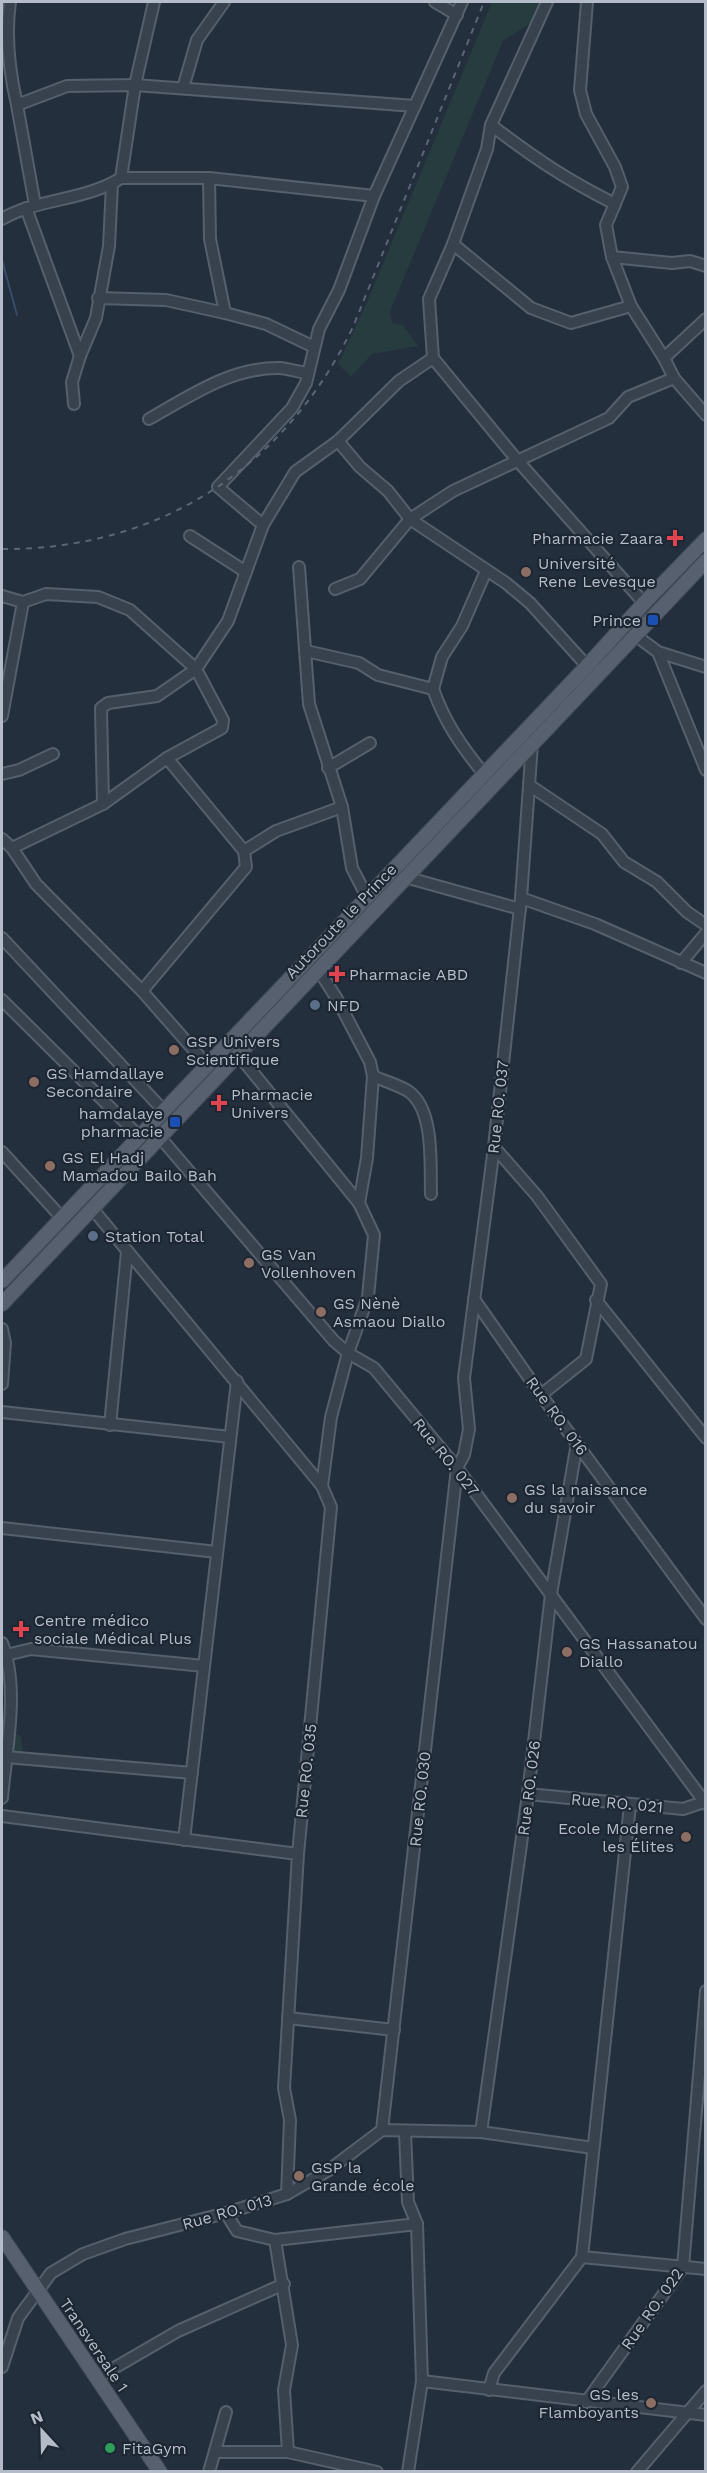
<svg xmlns="http://www.w3.org/2000/svg" width="707" height="2473" viewBox="0 0 707 2473" font-family="'Work Sans',sans-serif">
  <style>
    .green { fill: #263c3f }
    .lines { fill: none; stroke-linecap: round; stroke-linejoin: round }
    .stream { stroke: #394c67; stroke-width: 2 }
    .minor-casing { stroke: #565f6c; stroke-width: 14 }
    .major-casing { stroke: #414a57; stroke-width: 16 }
    .minor { stroke: #38414e; stroke-width: 10 }
    .major { stroke: #56606e; stroke-width: 14 }
    .rail { stroke: #5a6575; stroke-width: 2; stroke-dasharray: 6 6; stroke-linecap: butt }
    .health-dot { fill: #e0444e; stroke: #1d2633; stroke-width: 2 }
    .education-dot { fill: #8d6e63; stroke: #1d2633; stroke-width: 2 }
    .transit-dot { fill: #1a4fb4; stroke: #1d2633; stroke-width: 2 }
    .service-dot { fill: #5c6f8a; stroke: #1d2633; stroke-width: 2 }
    .leisure-dot { fill: #2e9e5b; stroke: #1d2633; stroke-width: 2 }
    .labels { text-anchor: middle; dominant-baseline: central; stroke-width: 4.5; stroke-linejoin: round; paint-order: stroke }
    .poi-label { font-size: 16px; fill: #b4bcc9; stroke: #1d2633; text-anchor: start }
    .street-label { font-size: 16px; fill: #b4bcc9; stroke: #1d2633 }
  </style>
  <rect width="100%" height="100%" fill="#242f3e"/>
  <g class="green">
    <polygon points="492,2 538,2 537,19 503,41 390,311 392,323 403,325 418,346 372,354 351,377 338,364 365,307"/>
    <polygon points="18,1734 21,1737 23,1751 18,1754 2,1751 2,1736"/>
  </g>
  <g class="lines">
    <polyline class="stream" points="2,260 17,315"/>
    <g class="minor-casing">
      <g id="minor">
        <path d="M10 2C5 37 9 70 17 105"/>
        <polyline points="435,2 457,15"/>
        <polyline points="547,2 491,125 487,149 453,244 429,299 433,358 517,460 644,603"/>
        <polyline points="587,2 580,90 586,114 615,167 622,187 606,225 612,257 631,306 664,358 674,378 706,415"/>
        <polyline points="183,88 197,40 224,2"/>
        <path d="M491 125C534 158 567 180 615 204"/>
        <polyline points="121,178 209,178 374,196"/>
        <polyline points="209,178 210,239 225,313"/>
        <polyline points="35,205 17,105 67,86 135,85 415,106"/>
        <polyline points="26,208 80,356"/>
        <path d="M2 219C38 198 85 201 121 178L135 85 154 2"/>
        <polyline points="453,244 531,308 571,323 631,306"/>
        <polyline points="612,257 672,263 690,261 706,266"/>
        <polyline points="98,298 166,300 225,313 266,324 314,347"/>
        <polyline points="664,358 706,319"/>
        <polyline points="74,404 72,382 80,356 96,318 109,246 112,184"/>
        <path d="M149 419C190 396 231 367 280 368 289 369 299 372 308 373"/>
        <polyline points="338,441 360,467 388,491 410,519 506,583 530,603 587,666"/>
        <polyline points="263,525 218,487 292,408 306,383 319,329 339,290 374,196 462,2"/>
        <polyline points="190,536 246,572"/>
        <polyline points="299,567 309,704 342,807 352,868 367,897"/>
        <polyline points="335,589 360,579 410,519 453,491 609,418 628,397 674,378"/>
        <polyline points="2,596 23,602 46,594 98,597 130,610 196,669 157,696 108,703 101,708 103,804"/>
        <polyline points="635,635 658,652 706,667"/>
        <polyline points="306,651 359,663 378,675 433,689 442,657 462,626 486,571"/>
        <polyline points="658,652 706,770"/>
        <path d="M433 689C445 723 462 747 484 774"/>
        <polyline points="2,716 23,602"/>
        <polyline points="167,758 244,851 276,831 342,807"/>
        <polyline points="328,768 370,743"/>
        <polyline points="2,774 19,770 53,754"/>
        <polyline points="529,785 602,834 624,862 657,882 687,912 706,925"/>
        <polyline points="2,839 12,848 36,884 142,991 207,1065"/>
        <polyline points="12,848 103,804 167,758 222,728 223,720 196,669 228,621 263,525 295,472 338,441 399,381 433,358"/>
        <polyline points="405,877 520,909"/>
        <polyline points="521,898 595,924 706,973"/>
        <polyline points="2,938 164,1111"/>
        <polyline points="681,963 706,933"/>
        <polyline points="142,991 246,867 244,851"/>
        <polyline points="2,1000 140,1137"/>
        <polyline points="237,1053 359,1203"/>
        <path d="M373 1076C384 1081 398 1085 408 1091 435 1109 430 1166 431 1194"/>
        <polyline points="159,1136 334,1341 348,1353 374,1368 457,1468 706,1804"/>
        <polyline points="494,1147 537,1196 601,1284 586,1359 541,1395"/>
        <polyline points="2,1152 62,1218"/>
        <polyline points="91,1207 322,1486"/>
        <polyline points="474,1299 541,1395 706,1619"/>
        <polyline points="596,1300 706,1438"/>
        <polyline points="2,1329 5,1343 2,1384"/>
        <polyline points="2,1412 230,1437"/>
        <polyline points="110,1425 127,1252"/>
        <polyline points="2,1528 217,1552"/>
        <path d="M2 1643C20 1688 6 1750 2 1798"/>
        <polyline points="2,1656 31,1649 204,1666"/>
        <polyline points="6,1757 192,1773"/>
        <polyline points="528,1794 683,1809 704,1802"/>
        <polyline points="2,1816 298,1854"/>
        <polyline points="184,1840 237,1381"/>
        <polyline points="288,2018 394,2030"/>
        <polyline points="382,2130 457,1468 464,1455 469,1429 464,1378 494,1147 521,898 532,744"/>
        <polyline points="405,2132 408,2202 417,2224 422,2381 408,2472"/>
        <polyline points="481,2132 528,1794 551,1594 577,1443"/>
        <polyline points="287,2194 290,2120 284,2088 298,1854 331,1507 322,1486 331,1417 348,1353 368,1297 374,1235 359,1203 367,1158 373,1076 370,1062 337,999 318,969"/>
        <polyline points="226,2213 237,2231 275,2240 417,2224"/>
        <polyline points="275,2240 292,2345 284,2390 288,2452"/>
        <polyline points="582,2257 706,2269"/>
        <polyline points="2,2367 18,2318 51,2273 83,2254 125,2239 226,2213 287,2194 329,2170 382,2130 481,2132 593,2148"/>
        <polyline points="97,2378 178,2331 284,2284"/>
        <polyline points="422,2381 706,2415"/>
        <polyline points="489,2390 494,2373 582,2257 630,1805"/>
        <polyline points="586,2402 683,2267 706,1991"/>
        <polyline points="215,2452 288,2452 377,2472"/>
        <polyline points="209,2472 226,2412"/>
        <polyline points="637,2472 706,2391"/>
      </g>
    </g>
    <g class="major-casing">
      <g id="major">
        <polyline points="2,1281 587,666 644,603 706,539"/>
        <polyline points="2,1304 706,561"/>
        <polyline points="2,2237 160,2472"/>
      </g>
    </g>
    <use href="#minor" class="minor"/>
    <use href="#major" class="major"/>
    <path class="rail" d="M2 549C159 550 285 468 353 327L484 2"/>
  </g>
  <g class="health-dot">
    <path d="M672 529h6v6h6v6h-6v6h-6v-6h-6v-6h6z"/>
    <path d="M334 965h6v6h6v6h-6v6h-6v-6h-6v-6h6z"/>
    <path d="M216 1094h6v6h6v6h-6v6h-6v-6h-6v-6h6z"/>
    <path d="M18 1620h6v6h6v6h-6v6h-6v-6h-6v-6h6z"/>
  </g>
  <g class="education-dot">
    <circle cx="526" cy="572" r="6"/>
    <circle cx="174" cy="1050" r="6"/>
    <circle cx="34" cy="1082" r="6"/>
    <circle cx="50" cy="1166" r="6"/>
    <circle cx="249" cy="1263" r="6"/>
    <circle cx="321" cy="1312" r="6"/>
    <circle cx="512" cy="1498" r="6"/>
    <circle cx="567" cy="1652" r="6"/>
    <circle cx="686" cy="1837" r="6"/>
    <circle cx="299" cy="2176" r="6"/>
    <circle cx="651" cy="2403" r="6"/>
  </g>
  <g class="transit-dot">
    <rect x="647" y="614" width="12" height="12" rx="3"/>
    <rect x="169" y="1116" width="12" height="12" rx="3"/>
  </g>
  <g class="service-dot">
    <circle cx="315" cy="1005" r="6"/>
    <circle cx="93" cy="1236" r="6"/>
  </g>
  <circle class="leisure-dot" cx="110" cy="2448" r="6"/>
  <g class="labels">
    <g class="poi-label">
      <text x="663" y="538" text-anchor="end">Pharmacie Zaara</text>
      <text x="538" y="563">Université<tspan x="538" dy="18">Rene Levesque</tspan></text>
      <text x="641" y="620" text-anchor="end">Prince</text>
      <text x="349" y="974">Pharmacie ABD</text>
      <text x="327" y="1005">NFD</text>
      <text x="186" y="1041">GSP Univers<tspan x="186" dy="18">Scientifique</tspan></text>
      <text x="46" y="1073">GS Hamdallaye<tspan x="46" dy="18">Secondaire</tspan></text>
      <text x="231" y="1094">Pharmacie<tspan x="231" dy="18">Univers</tspan></text>
      <text x="163" y="1113" text-anchor="end">hamdalaye<tspan x="163" dy="18">pharmacie</tspan></text>
      <text x="62" y="1157">GS El Hadj<tspan x="62" dy="18">Mamadou Bailo Bah</tspan></text>
      <text x="105" y="1236">Station Total</text>
      <text x="261" y="1254">GS Van<tspan x="261" dy="18">Vollenhoven</tspan></text>
      <text x="333" y="1303">GS Nènè<tspan x="333" dy="18">Asmaou Diallo</tspan></text>
      <text x="524" y="1489">GS la naissance<tspan x="524" dy="18">du savoir</tspan></text>
      <text x="34" y="1620">Centre médico<tspan x="34" dy="18">sociale Médical Plus</tspan></text>
      <text x="579" y="1643">GS Hassanatou<tspan x="579" dy="18">Diallo</tspan></text>
      <text x="674" y="1828" text-anchor="end">Ecole Moderne<tspan x="674" dy="18">les Élites</tspan></text>
      <text x="311" y="2167">GSP la<tspan x="311" dy="18">Grande école</tspan></text>
      <text x="639" y="2394" text-anchor="end">GS les<tspan x="639" dy="18">Flamboyants</tspan></text>
      <text x="122" y="2448">FitaGym</text>
    </g>
    <g class="street-label">
      <text transform="translate(341 921) rotate(-46)">Autoroute le Prince</text>
      <text transform="translate(498 1107) rotate(-84)">Rue RO. 037</text>
      <text transform="translate(557 1416) rotate(54)">Rue RO. 016</text>
      <text transform="translate(446 1457) rotate(51)">Rue RO. 027</text>
      <text transform="translate(306 1771) rotate(-84)">Rue RO. 035</text>
      <text transform="translate(529 1788) rotate(-83)">Rue RO. 026</text>
      <text transform="translate(420 1799) rotate(-84)">Rue RO. 030</text>
      <text transform="translate(617 1803) rotate(5)">Rue RO. 021</text>
      <text transform="translate(227 2212) rotate(-16)">Rue RO. 013</text>
      <text transform="translate(652 2309) rotate(-55)">Rue RO. 022</text>
      <text transform="translate(94 2345) rotate(56)">Transversale 1</text>
    </g>
  </g>
  <rect width="707" height="2473" fill="none" stroke="#b4bcc9" stroke-width="6"/>
  <g transform="translate(42 2431) rotate(338)" stroke="#1d2633" stroke-width="4.5" paint-order="stroke">
  <path d="M0-4.5L10 22L0 15L-10 22Z" fill="#b4bcc9"/>
  <text y="-9" font-size="16" font-weight="bold" text-anchor="middle" fill="#b4bcc9">N</text>
  </g>
</svg>
